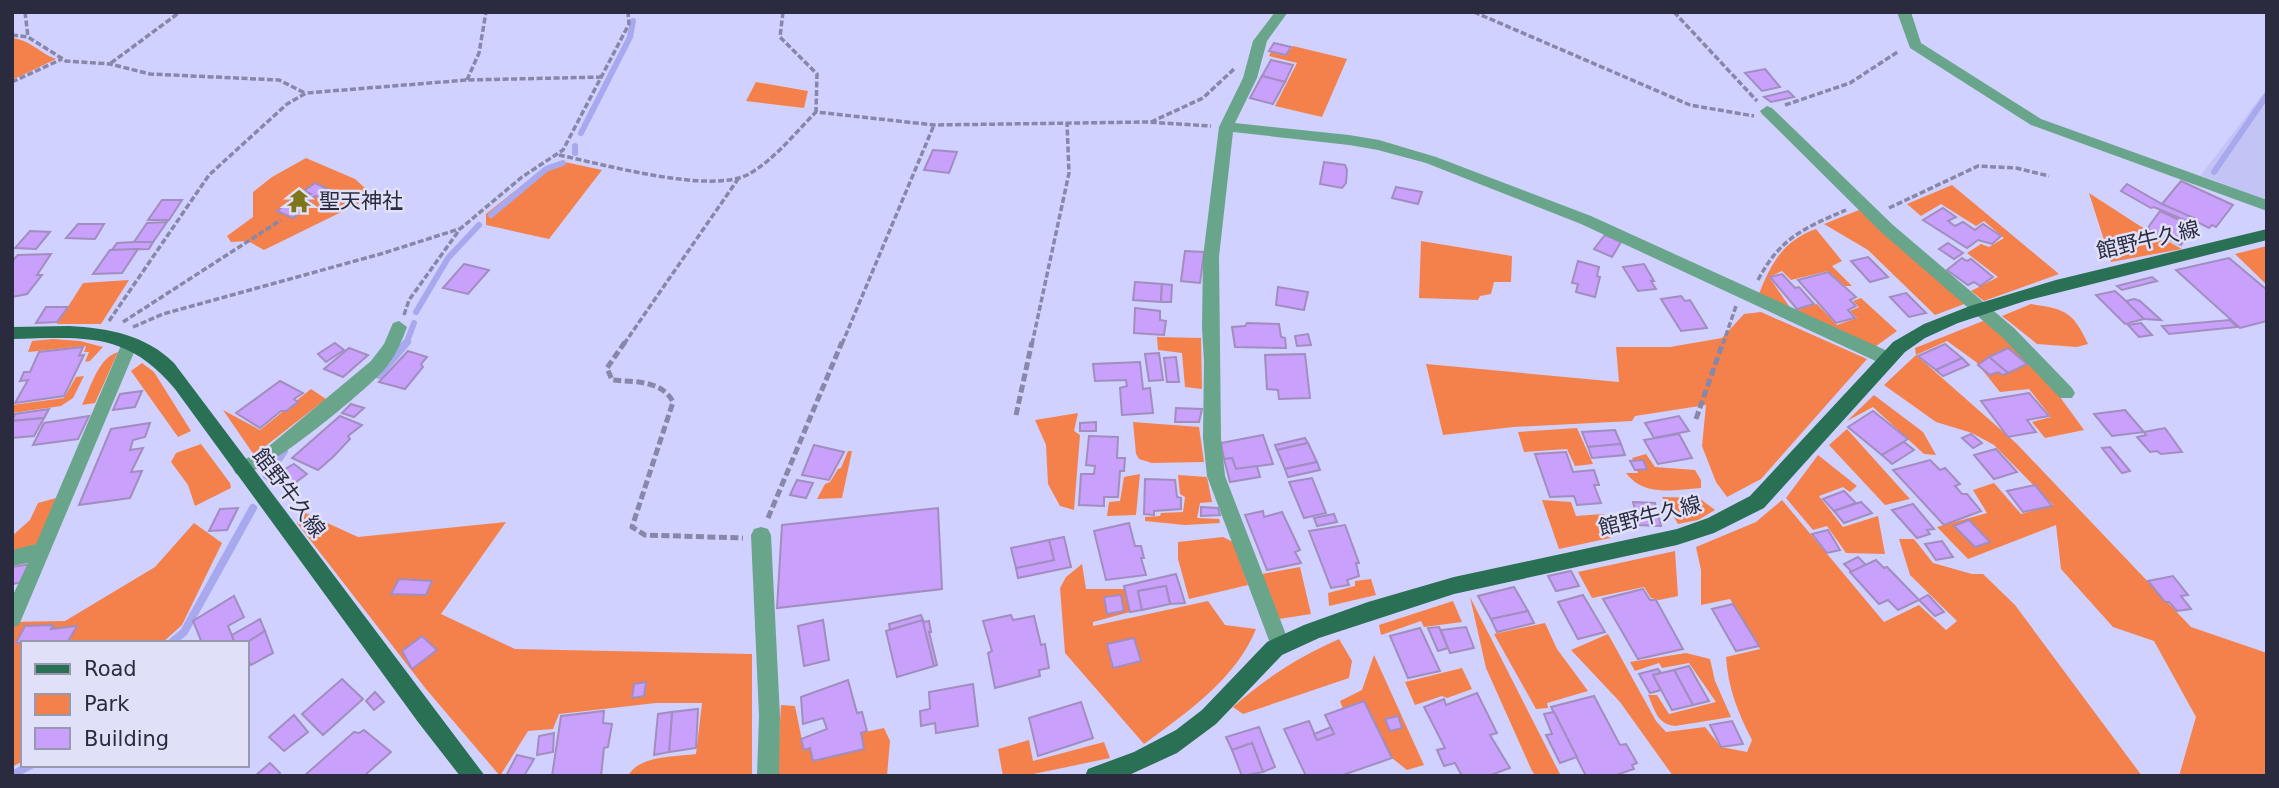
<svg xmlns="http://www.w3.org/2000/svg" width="2279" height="788" viewBox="0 0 2279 788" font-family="'DejaVu Sans','Noto Sans JP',sans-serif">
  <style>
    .built { fill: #c3c4f5 }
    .green { fill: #f4814c }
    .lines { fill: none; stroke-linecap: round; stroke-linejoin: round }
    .stream-far1 { stroke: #a8a8ee; stroke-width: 6 }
    .stream { stroke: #a8a8ee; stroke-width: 8 }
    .building { fill: #c9a1fc; stroke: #a28dbf; stroke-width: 2 }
    .path-far1 { stroke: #8787aa; stroke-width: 3.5; stroke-dasharray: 6 2.5; stroke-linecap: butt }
    .path { stroke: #8787aa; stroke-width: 5; stroke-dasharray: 8 3.5; stroke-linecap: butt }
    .minor { fill: #69a58a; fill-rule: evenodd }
    .major { fill: #297054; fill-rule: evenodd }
    .labels { text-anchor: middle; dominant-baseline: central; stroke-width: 5; stroke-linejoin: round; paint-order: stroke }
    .poi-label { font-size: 21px; fill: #2b2b40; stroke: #e0e1f8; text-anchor: start }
    .street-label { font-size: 21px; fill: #2b2b40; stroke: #e0e1f8 }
  </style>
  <rect width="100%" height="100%" fill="#d0d1fe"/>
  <polygon class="built" points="2267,89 2267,201 2201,175"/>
  <g class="green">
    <path d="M12 38C31 40 39 53 56 59L12 80Z"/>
    <polygon points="1293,46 1347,59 1322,117 1275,106 1297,63 1269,56 1271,52 1286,56"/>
    <polygon points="756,82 808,91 804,108 746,101"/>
    <polygon points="306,158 355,179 374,196 264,250 248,241 231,242 227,236 253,217 253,192 272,177"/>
    <polygon points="560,161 602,170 549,239 486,225 486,214 544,168"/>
    <polygon points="1952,185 2059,274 1984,301 1971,291 1998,277 1967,253 1981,244 1989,247 2004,238 1984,221 1976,226 1941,204 1921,216 1907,204"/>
    <polygon points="2089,193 2140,226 2182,249 2111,262"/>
    <polygon points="1859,210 1967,303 1935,315 1868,250 1824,224"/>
    <path d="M1816 229 1842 261 1832 266 1852 286H1845L1828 271 1791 280 1782 271 1769 277 1791 309 1759 294C1771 263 1784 240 1816 229Z"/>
    <polygon points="1421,241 1512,256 1511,282 1494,282 1491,294 1480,296 1478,300 1419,298"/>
    <polygon points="2267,246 2267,285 2235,254"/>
    <polygon points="129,280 101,324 57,324 83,283"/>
    <polygon points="1861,298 1897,331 1872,349 1796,310 1817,304 1837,325 1857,318 1850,311 1859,307 1853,301"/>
    <path d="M2031 304C2066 309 2073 312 2088 344L2077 347 2037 344 2002 316Z"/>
    <polygon points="1761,312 1867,359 1761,479 1727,497 1716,482 1702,446 1706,405 1635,416 1632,421 1513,427 1443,435 1426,364 1619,382 1616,347 1670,347 1722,338 1744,314"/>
    <polygon points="1988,319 2060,397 2084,430 2045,438 2032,422 2051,417 2029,389 2000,392 1976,362 1947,341 1916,355 2017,444 2191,627 2267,653 2267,776 2179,776 2196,717 2154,641 2113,627 2061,569 2056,525 1968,559 1937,527 1987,513 1973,490 1994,483 2021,514 2053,505 1994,445 1972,433 1936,422 1884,385 1916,355 1915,348"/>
    <polygon points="1157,337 1201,338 1202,389 1185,387 1182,353 1158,350"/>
    <polygon points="53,339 80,341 103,347 90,361 85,362 89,352 84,352 86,346 28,352 32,341"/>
    <path d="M118 352 95 403 82 405C91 387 98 358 118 352Z"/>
    <polygon points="142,363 154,372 191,431 178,437 131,371"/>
    <polygon points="84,376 73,398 61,406 12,413 12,405 64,398 76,377"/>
    <polygon points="311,389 326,399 254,455 223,410 260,430"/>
    <polygon points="1874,395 1923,432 1936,455 1924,454 1873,407 1847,421"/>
    <polygon points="1078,413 1074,431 1080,435 1074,510 1060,506 1048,484 1046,445 1035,420"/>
    <polygon points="1133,422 1199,427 1204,462 1152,463 1139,459 1136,454"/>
    <polygon points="1577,428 1593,464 1575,466 1567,449 1524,452 1518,432"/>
    <polygon points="1847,429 1910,499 1885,505 1829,445"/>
    <polygon points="201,444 230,483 231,488 195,506 188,485 171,462 176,453"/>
    <polygon points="848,451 852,451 842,498 817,499 825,484 830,482 838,469 841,468"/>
    <path d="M1646 454 1655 467 1695 470 1701 480V488C1674 490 1644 497 1626 473H1638L1632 458Z"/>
    <polygon points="1818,455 1857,486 1850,492 1843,487 1819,496 1843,527 1878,516 1885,554 1846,553 1827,526 1813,530 1786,498"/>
    <polygon points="1140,474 1136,515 1107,516 1109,502 1120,501 1124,477"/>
    <polygon points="1178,475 1207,477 1212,502 1200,503 1197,518 1219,519 1220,523 1185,525 1145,521 1145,517 1160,516 1161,513 1183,512 1185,497 1180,494"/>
    <polygon points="1662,497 1699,498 1715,510 1698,520 1678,524"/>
    <polygon points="56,498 37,544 12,551 12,536 30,520 38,503"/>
    <polygon points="1542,500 1571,502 1576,516 1604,514 1610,538 1559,549"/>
    <path d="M1782 500 1884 622 1919 605 1946 630 1957 621 1910 575 1899 539H1914L1933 563 1972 574H1983L2015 605 2142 776H1673L1620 702 1571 650 1608 634 1656 721 1666 732 1705 727 1721 747 1747 752 1752 740C1738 713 1728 688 1726 657L1760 649 1730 599 1701 605V570L1696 547 1756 522Z"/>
    <path d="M299 510 358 537 506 522 441 614 515 649 752 654V776H628C639 755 675 757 696 754L702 703H656L559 714 553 729 528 731 500 776 426 689 297 523Z"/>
    <polygon points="194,523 222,543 182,625 162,643 23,643 23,761 12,767 12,622 65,621 155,567"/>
    <polygon points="1223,537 1233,542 1248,585 1189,599 1178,559 1178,542"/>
    <polygon points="1675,551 1678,596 1659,600 1651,598 1644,587 1592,598 1578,572"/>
    <path d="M1082 564 1086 589H1125L1130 612 1093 622V626L1208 601 1225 625 1256 629C1236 679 1186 713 1144 744L1065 653 1060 588 1066 577Z"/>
    <polygon points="1300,567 1311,614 1279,619 1262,574"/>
    <polygon points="1371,579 1376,595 1329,606 1328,593 1355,586 1355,581"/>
    <polygon points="1470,597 1561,776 1536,776 1532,771 1486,668"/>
    <polygon points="1453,601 1462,622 1424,627 1421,621 1381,635 1379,625"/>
    <polygon points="1545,623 1557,649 1588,691 1547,703 1548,708 1536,709 1494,634"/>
    <path d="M1339 639 1352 661 1349 678 1243 714 1233 707C1267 677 1297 658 1339 639Z"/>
    <path d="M1686 653 1710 659 1715 681 1731 717 1675 726C1657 724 1655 710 1648 695H1657L1669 714 1716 702 1689 663 1662 668 1659 663 1635 671 1630 662Z"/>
    <polygon points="1374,655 1424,765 1407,770 1392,758 1364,702 1343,709 1340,701 1362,690"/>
    <polygon points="1462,668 1472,689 1447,698 1442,696 1415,705 1405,682"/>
    <polygon points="781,705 795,706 804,750 810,748 813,761 864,749 861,733 884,728 890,741 887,776 777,776"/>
    <polygon points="1029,740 1033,761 1104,742 1110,758 1024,776 1003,776 998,749"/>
  </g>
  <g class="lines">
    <g class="stream-far1">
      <polyline points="581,133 630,37 633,21"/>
      <polyline points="575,146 575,153"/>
      <polyline points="2214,172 2267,95"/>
      <polyline points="491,215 546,169 563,163"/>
      <polyline points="416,312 448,258 479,225"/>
      <polyline points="406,344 414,323"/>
    </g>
    <g class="stream">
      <polyline points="379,375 407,342"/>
      <polyline points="267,476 284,451"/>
      <polyline points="171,643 184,632 253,508"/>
      <polyline points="12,775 31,765"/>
    </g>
  </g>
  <g class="building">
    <polygon points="1274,43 1291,47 1286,55 1269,51"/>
    <polygon points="1271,60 1293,65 1285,82 1262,76"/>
    <polygon points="1765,69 1780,87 1762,91 1745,73"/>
    <polygon points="1262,76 1285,82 1273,104 1250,98"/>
    <polygon points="1788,91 1794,97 1771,102 1764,97"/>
    <polygon points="933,150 957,152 949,173 924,170"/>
    <polygon points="1324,162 1345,165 1347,170 1346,183 1342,188 1320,184"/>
    <polygon points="2181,181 2233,205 2216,227 2212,225 2209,228 2162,204"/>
    <polygon points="315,183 332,191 321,198 315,196 307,202 312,204 293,218 277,211 296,197 302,200 311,194 304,191"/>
    <polygon points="2127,184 2162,204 2194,218 2189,222 2154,207 2151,208 2121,191"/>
    <polygon points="1396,187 1422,192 1418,204 1392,198"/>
    <polygon points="162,200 182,200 169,220 148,220"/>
    <polygon points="1943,208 1956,217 1948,221 1955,226 1963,222 1975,230 1983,224 2001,236 1992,244 1978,240 1967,248 1923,220"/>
    <polygon points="2160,211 2188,224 2186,226 2189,227 2183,236 2186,238 2181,245 2147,229"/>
    <polygon points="167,222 153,242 134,242 147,223"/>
    <polygon points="78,224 104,224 95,239 66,238"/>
    <polygon points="30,231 50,232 36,249 15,248"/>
    <polygon points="1605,235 1621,242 1612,257 1594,249"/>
    <polygon points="134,242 153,242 149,249 112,250 117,243"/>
    <polygon points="1948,243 1963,253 1954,259 1939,249"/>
    <polygon points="138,249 122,273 93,274 110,250"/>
    <polygon points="1185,251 1204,252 1200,283 1181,281"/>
    <polygon points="51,254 37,275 42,275 27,294 12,297 12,261 18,255"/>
    <polygon points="1868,257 1888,277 1870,282 1851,261"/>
    <polygon points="1962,258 1967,261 1971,259 1993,277 1980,286 1974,282 1968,285 1947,270"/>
    <polygon points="2229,258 2267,290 2267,321 2240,328 2176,270"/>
    <polygon points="1578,261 1599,267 1597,276 1600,277 1595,297 1576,292 1578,284 1572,283"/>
    <polygon points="464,264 489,270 468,294 443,288"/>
    <polygon points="1644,264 1654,281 1651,281 1656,289 1638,291 1623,267"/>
    <polygon points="1828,272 1856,297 1850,300 1856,306 1848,310 1855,318 1836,323 1798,280"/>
    <polygon points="1782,274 1795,288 1799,287 1814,304 1797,309 1770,277"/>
    <polygon points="2152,277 2157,281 2122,290 2117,286"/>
    <polygon points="1135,282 1162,284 1161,302 1133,300"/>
    <polygon points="1162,284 1172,285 1171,302 1161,302"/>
    <polygon points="1278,287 1308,292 1304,310 1276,305"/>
    <polygon points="2115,291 2126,301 2144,319 2125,324 2096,295"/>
    <polygon points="1906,293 1926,313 1909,317 1890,297"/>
    <polygon points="1681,296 1685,301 1690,300 1707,328 1681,331 1661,299"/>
    <polygon points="2134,299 2140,301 2161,320 2144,319 2126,301"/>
    <polygon points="46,307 68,307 57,322 36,323"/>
    <polygon points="1135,308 1160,311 1160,320 1166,321 1164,335 1134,333"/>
    <polygon points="2230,320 2237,327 2169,334 2162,326"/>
    <polygon points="1247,323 1279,324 1281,337 1285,338 1286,348 1235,347 1232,327 1245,326"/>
    <polygon points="2141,323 2152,335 2139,337 2128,325"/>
    <polygon points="1308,334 1311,345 1297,346 1295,336"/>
    <polygon points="335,343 344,350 326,362 318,354"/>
    <polygon points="1945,344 1962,358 1936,370 1918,356"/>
    <polygon points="83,347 79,356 84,355 64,396 15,403 28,380 20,381 24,372 30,372 39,352"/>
    <polygon points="349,348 368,355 343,377 324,369"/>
    <polygon points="2008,348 2027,364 2008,373 1989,357"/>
    <polygon points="408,351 427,357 421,364 423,367 405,389 379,382"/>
    <polygon points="1159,353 1163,380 1149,381 1145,354"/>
    <polygon points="1305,354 1310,398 1279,399 1278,390 1267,389 1265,355"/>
    <polygon points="1176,357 1179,382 1167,382 1164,358"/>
    <polygon points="1989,357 2008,373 2003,375 1998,372 1990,375 1978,365"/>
    <polygon points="1962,358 1969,365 1943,376 1936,370"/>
    <polygon points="1140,362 1143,389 1150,388 1153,413 1122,415 1120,388 1127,386 1126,380 1095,381 1093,364"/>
    <polygon points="280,381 303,393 294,399 298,402 286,411 281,411 260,428 236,413"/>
    <polygon points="142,391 135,407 113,410 120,394"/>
    <polygon points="2029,393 2049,416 2027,420 2036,432 2008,437 1981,401"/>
    <polygon points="351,404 364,408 354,417 342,413"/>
    <polygon points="1176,408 1202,409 1199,422 1175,422"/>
    <polygon points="49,409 44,418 12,421 15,414"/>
    <polygon points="2125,410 2144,432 2112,436 2094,414"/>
    <polygon points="1873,411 1908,439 1882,455 1848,427"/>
    <polygon points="89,416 78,439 33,445 44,423"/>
    <polygon points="340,416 362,425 348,436 350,439 333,457 318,470 292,458"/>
    <polygon points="1679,416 1689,431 1654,438 1645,423"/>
    <polygon points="44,418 34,436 12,438 12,421"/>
    <polygon points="1096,422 1096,431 1080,431 1080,423"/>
    <polygon points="150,423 145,437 133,440 130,450 143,448 131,472 142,471 130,498 79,505 111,429"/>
    <polygon points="2165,428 2182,452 2161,454 2157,451 2150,452 2137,437 2146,435 2144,432"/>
    <polygon points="1615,430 1621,444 1588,447 1582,432"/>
    <polygon points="1679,434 1692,458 1658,464 1644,440"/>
    <polygon points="1971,434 1982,443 1973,448 1962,438"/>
    <polygon points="1263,435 1273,464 1236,469 1232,458 1224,459 1221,443"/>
    <polygon points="1089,436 1118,437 1117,458 1125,458 1124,471 1120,471 1118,497 1104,497 1104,506 1079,505 1081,474 1094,474 1095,466 1086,465"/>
    <polygon points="1305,438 1308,443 1277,450 1275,445"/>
    <polygon points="1904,442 1914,450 1892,464 1882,455"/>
    <polygon points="1308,443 1317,462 1285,469 1277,450"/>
    <polygon points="1621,444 1625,455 1592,458 1588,447"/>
    <polygon points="814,445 844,452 829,480 802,475"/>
    <polygon points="2110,447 2130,471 2122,473 2102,448"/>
    <polygon points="1996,449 2017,472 1994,479 1974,455"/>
    <polygon points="1566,452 1573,472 1594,470 1599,485 1594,485 1601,503 1577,505 1574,496 1550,497 1535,454"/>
    <polygon points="1232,458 1236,469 1257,466 1260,477 1230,482 1224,459"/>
    <polygon points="1643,460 1647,469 1635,470 1630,461"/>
    <polygon points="1930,460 1940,470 1945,468 1960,484 1955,486 1962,494 1967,494 1981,511 1944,525 1893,470"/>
    <polygon points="1317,462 1320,470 1288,477 1285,469"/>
    <polygon points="294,464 307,474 288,488 273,476"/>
    <polygon points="1312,478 1326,513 1304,518 1289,482"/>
    <polygon points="1145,479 1175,480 1177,497 1181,498 1181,509 1154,511 1154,515 1144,514"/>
    <polygon points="797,480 813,483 806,498 790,495"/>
    <polygon points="2035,485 2052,506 2023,512 2007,491"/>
    <polygon points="1844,491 1856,503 1834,511 1823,499"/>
    <polygon points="1633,502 1655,503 1657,509 1635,509"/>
    <polygon points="1861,502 1872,513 1844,523 1834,511"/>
    <polygon points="1913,504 1934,529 1927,530 1930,534 1917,538 1892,510"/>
    <polygon points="1201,507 1218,508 1220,515 1201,516"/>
    <polygon points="238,508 227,530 209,531 220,509"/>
    <polygon points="938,508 942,589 777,608 782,525"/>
    <polygon points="1635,509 1657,509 1661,526 1636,525"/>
    <polygon points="1263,511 1264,517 1282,512 1300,550 1295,552 1301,563 1267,570 1245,515"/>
    <polygon points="1334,514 1337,522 1317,526 1314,518"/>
    <polygon points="1969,520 1990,542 1975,547 1954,526"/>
    <polygon points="1129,523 1135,546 1141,546 1144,558 1141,558 1146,575 1106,580 1094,531"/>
    <polygon points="1345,525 1359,563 1356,563 1359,576 1347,580 1349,585 1331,588 1309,531"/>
    <polygon points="1828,530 1840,550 1827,553 1812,534"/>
    <polygon points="1064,537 1071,567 1018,578 1016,568 1054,560 1049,540"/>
    <polygon points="1049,540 1054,560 1016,568 1011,548"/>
    <polygon points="1942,541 1953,557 1936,560 1925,544"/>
    <polygon points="1858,557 1866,565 1852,572 1844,564"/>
    <polygon points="1876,560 1884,568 1887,567 1919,600 1898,610 1888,600 1879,604 1850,572"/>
    <polygon points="31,564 24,582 12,584 12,567"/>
    <polygon points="1571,571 1579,586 1556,591 1548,576"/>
    <polygon points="1176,574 1185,603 1170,604 1166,586 1138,591 1142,610 1130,612 1124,586"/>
    <polygon points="2173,576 2188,595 2181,596 2191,609 2177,611 2169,602 2165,602 2148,581"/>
    <polygon points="399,579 432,581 426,595 391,594"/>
    <polygon points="1166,586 1170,604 1142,610 1138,591"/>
    <polygon points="1514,587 1528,611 1491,619 1478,596"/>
    <polygon points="1643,589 1650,600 1656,600 1683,649 1638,659 1603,599"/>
    <polygon points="1121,595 1124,611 1107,614 1104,597"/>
    <polygon points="1583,595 1605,632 1578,639 1558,602"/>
    <polygon points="1928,595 1944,612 1935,616 1919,600"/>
    <polygon points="234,596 244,617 228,626 235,643 202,643 193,621"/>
    <polygon points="1733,604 1759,646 1736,651 1712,609"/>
    <polygon points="1528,611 1534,623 1497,632 1491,619"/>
    <polygon points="921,615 923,620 890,630 889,624"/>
    <polygon points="1011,615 1013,620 1034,616 1041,645 1045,644 1049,668 1039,670 1040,676 995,688 988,653 992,651 983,621"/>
    <polygon points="260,619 265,631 246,643 235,643 232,635"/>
    <polygon points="823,620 829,660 804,666 798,626"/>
    <polygon points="923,620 934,666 897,677 886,631"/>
    <polygon points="929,621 931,632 929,632 937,665 934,666 923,622"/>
    <polygon points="53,625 51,629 77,626 68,641 16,643 25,626"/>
    <polygon points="1439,627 1448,648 1438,651 1428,628"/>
    <polygon points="1466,627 1474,648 1450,653 1441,630"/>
    <polygon points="1420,628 1440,671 1408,678 1390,636"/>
    <polygon points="265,631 273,653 251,665 247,659 246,643"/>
    <polygon points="422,636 437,650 412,669 402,651"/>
    <polygon points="1134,638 1141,661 1113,668 1107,644"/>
    <polygon points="1689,666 1709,701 1693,705 1674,670"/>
    <polygon points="1658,669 1661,673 1653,675 1661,690 1650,693 1639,674"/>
    <polygon points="1674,670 1693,705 1672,710 1653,675"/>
    <polygon points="342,679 363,699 323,735 302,714"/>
    <polygon points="848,680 857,713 862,712 867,731 861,733 864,749 813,761 810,748 804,750 801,739 827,729 823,718 803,724 801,697"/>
    <polygon points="646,682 644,696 632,698 634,684"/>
    <polygon points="973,684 978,726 936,733 935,723 921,726 920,711 930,709 929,692"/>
    <polygon points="375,692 384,702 374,710 366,701"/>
    <polygon points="1477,693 1497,733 1490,735 1510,768 1488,776 1462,776 1455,763 1444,766 1437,750 1445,748 1424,707 1444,699 1446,705"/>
    <polygon points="1594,696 1620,745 1626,744 1637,763 1632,765 1634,769 1613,776 1586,776 1551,707"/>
    <polygon points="1364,701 1392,758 1340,776 1306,776 1284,729 1309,721 1317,740 1334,734 1325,715"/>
    <polygon points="1081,702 1093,738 1038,756 1029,718"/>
    <polygon points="698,709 696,748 669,752 672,712"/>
    <polygon points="604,711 603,723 612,724 608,747 604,748 601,776 552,776 561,716"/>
    <polygon points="672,712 669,752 654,755 658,714"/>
    <polygon points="1554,712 1577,757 1560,763 1546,735 1552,734 1544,714"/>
    <polygon points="294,715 308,732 284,751 269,737"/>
    <polygon points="1398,716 1402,728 1390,731 1385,719"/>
    <polygon points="1732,721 1743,744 1721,747 1710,725"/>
    <polygon points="1259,727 1275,767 1263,772 1252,743 1232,750 1226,737"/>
    <polygon points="1331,727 1334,734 1317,740 1314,734"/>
    <polygon points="364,730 391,752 364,776 304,776 354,732 359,733"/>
    <polygon points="554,733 553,752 537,755 539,736"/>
    <polygon points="1252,743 1263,772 1242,776 1232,750"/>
    <polygon points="517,755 534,759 524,776 506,776"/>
    <polygon points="270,763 280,773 277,776 255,776"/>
  </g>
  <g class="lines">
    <g class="path-far1">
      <polyline points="25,12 28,37"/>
      <polyline points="783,12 780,37 817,74 816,112"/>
      <polyline points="1474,12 1690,105 1754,116"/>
      <polyline points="1674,12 1757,101"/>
      <polyline points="12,35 28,37 66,61 110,64 150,74 279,80 305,93"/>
      <polyline points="111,63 180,12"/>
      <polyline points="467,80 479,53 486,12"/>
      <polyline points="12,82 62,59"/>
      <polyline points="1785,105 1850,83 1899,51"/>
      <polyline points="1151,122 1203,98 1234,69"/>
      <path d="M559 155C602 164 712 195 749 174 775 159 795 133 816 112L934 125 1147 122 1211 126"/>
      <polyline points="1889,208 1978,166 2016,168 2049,176"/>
      <path d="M1758 280C1780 238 1804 228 1846 210"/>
      <polyline points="404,315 409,300 460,229 522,177 563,150 629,24 628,12"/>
      <polyline points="109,321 209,175 287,104 306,93 467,80 603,77"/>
      <polyline points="123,322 281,220"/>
      <polyline points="133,327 163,314 384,253 459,229"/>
      <polyline points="624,344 738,179"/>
      <polyline points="842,344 934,125"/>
      <polyline points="1032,344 1069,173 1067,123"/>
      <polyline points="1723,344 1736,306"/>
    </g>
    <g class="path">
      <path d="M625 342 607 368 612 380C634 382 662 380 673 402L632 527 645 535 743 538"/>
      <polyline points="1016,415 1032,342"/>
      <polyline points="1696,419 1723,342"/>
      <polyline points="768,518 842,342"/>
    </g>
    <g class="minor">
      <polygon points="1275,12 1288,12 1267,41 1257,78 1235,123 1349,135 1379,140 1436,157 1591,216 1894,354 1897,359 1894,364 1882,364 1581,224 1426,163 1378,150 1349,145 1233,132 1219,257 1221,438 1225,476 1290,645 1287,651 1280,654 1273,651 1207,476 1203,438 1204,361 1202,328 1203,257 1219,127 1243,78 1253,41"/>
      <polygon points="1897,12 1911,12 1921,43 2041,119 2267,200 2267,211 2031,125 1910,48"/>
      <polygon points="1767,106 1772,108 1893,225 2015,329 2072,388 2075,393 2072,398 2060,398 2003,338 1882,233 1762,114 1760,111"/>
      <path d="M399 321 407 327C401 343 395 357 384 370 366 390 258 482 236 474L233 469 236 464 268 447 371 361 384 344 393 323Z"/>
      <polygon points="130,337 136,339 138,343 19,625 12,628 12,597 28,563 12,566 12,550 36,544 122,343 124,339"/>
      <polygon points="761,527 768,529 771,535 780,716 779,776 757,776 759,716 751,535 754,529"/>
    </g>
    <g class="major">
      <polygon points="2267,229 2267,240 2025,301 1958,323 1925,338 1905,352 1764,508 1714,533 1677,545 1454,594 1319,638 1282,655 1216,724 1177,753 1127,776 1085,776 1088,769 1134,752 1176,730 1202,710 1267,642 1304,625 1368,602 1454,577 1677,529 1708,518 1750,496 1893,342 1924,324 1970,306 2056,280"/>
      <path d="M69 326C108 328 146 335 174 363L485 776H460L418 722 175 389C126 330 82 338 12 339V327Z"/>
    </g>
  </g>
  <defs>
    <g id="temple-bare" transform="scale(1.89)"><path d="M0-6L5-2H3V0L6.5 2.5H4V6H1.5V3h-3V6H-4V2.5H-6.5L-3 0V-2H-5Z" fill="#7f761b" stroke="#e0e1f8" stroke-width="2.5" paint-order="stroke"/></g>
  </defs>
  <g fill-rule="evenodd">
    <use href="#temple-bare" x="299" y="201"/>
  </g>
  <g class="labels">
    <g class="poi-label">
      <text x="319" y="201">聖天神社</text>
    </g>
    <g class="street-label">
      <text transform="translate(2148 240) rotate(-13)">館野牛久線</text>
      <text transform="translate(289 493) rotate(53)">館野牛久線</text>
      <text transform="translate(1650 516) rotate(-14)">館野牛久線</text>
    </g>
  </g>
  <rect width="2279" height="788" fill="none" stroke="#2b2b40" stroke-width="28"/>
  <rect x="21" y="641" width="228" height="126" fill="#e0e1f8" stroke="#9898ae" stroke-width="2"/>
  <rect x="35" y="664" width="35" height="10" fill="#297054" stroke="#9898ae" stroke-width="2"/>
  <text x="84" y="676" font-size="21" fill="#2b2b40">Road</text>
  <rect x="35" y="694" width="35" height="21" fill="#f4814c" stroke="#9898ae" stroke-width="2"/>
  <text x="84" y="711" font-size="21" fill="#2b2b40">Park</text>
  <rect x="35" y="728" width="35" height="21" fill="#c9a1fc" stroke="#9898ae" stroke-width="2"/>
  <text x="84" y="746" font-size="21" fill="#2b2b40">Building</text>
</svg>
